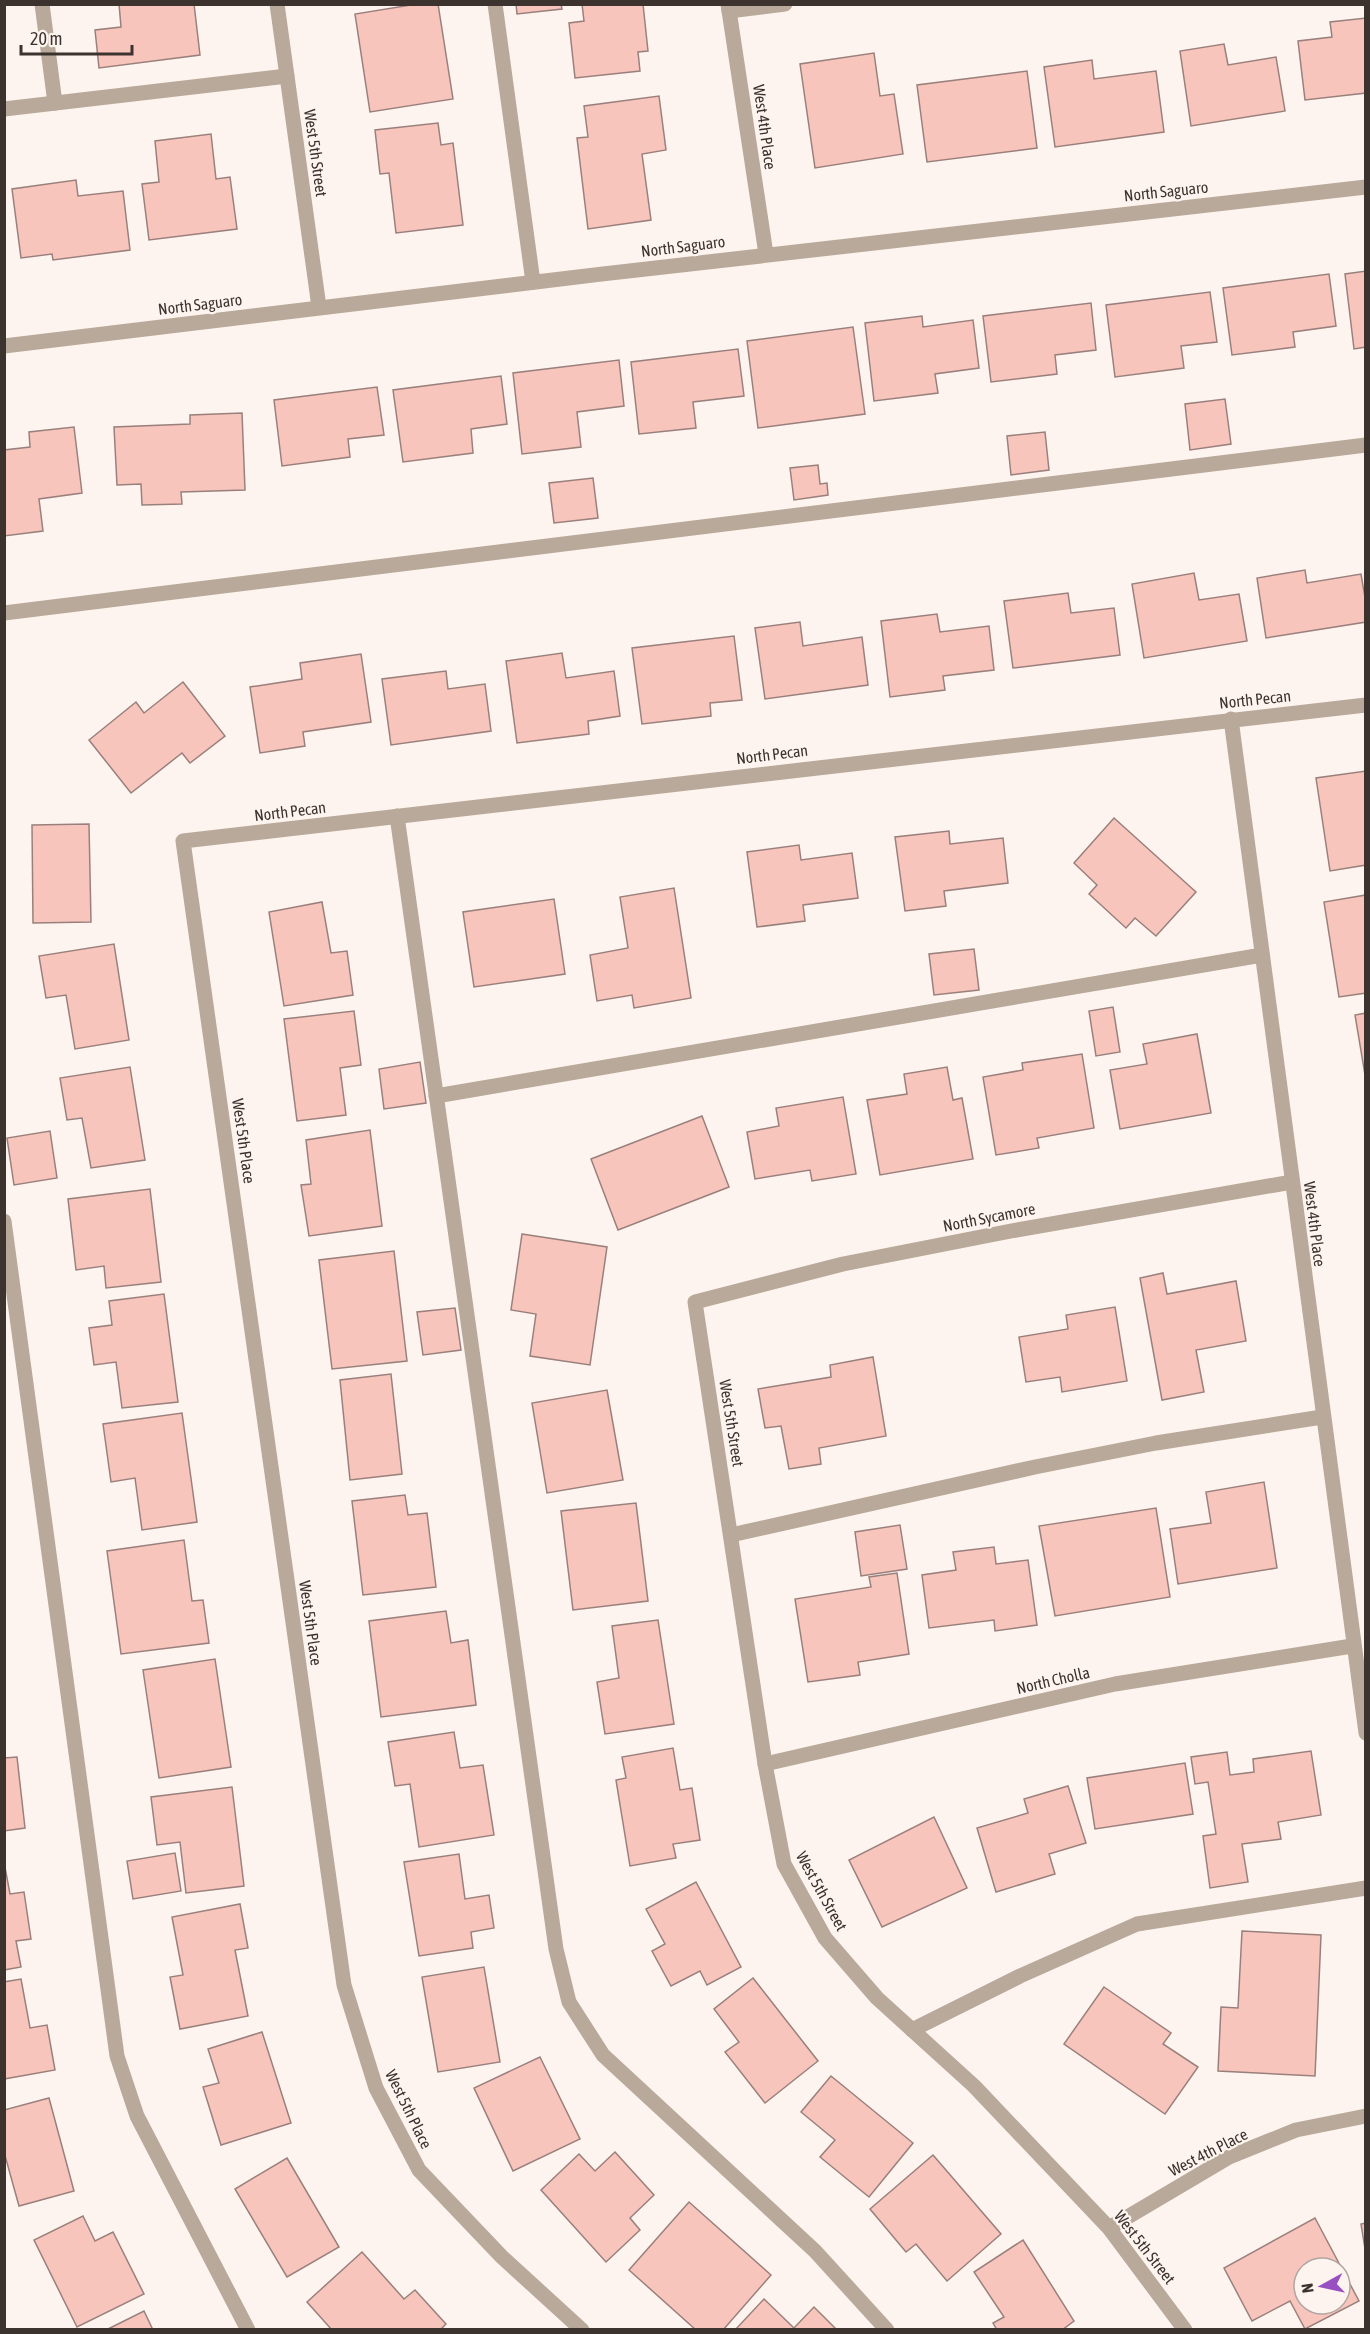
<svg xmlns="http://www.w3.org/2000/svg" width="1370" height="2334" viewBox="0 0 1370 2334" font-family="'Asap Condensed',sans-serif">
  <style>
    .building { fill: #f8c5bd; stroke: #9a807c; stroke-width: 1.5; fill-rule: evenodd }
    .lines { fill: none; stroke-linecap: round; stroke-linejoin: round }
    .service { stroke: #b8a99a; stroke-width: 15 }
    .minor { stroke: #b8a99a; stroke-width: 15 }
    .labels { text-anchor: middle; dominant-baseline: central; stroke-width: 4.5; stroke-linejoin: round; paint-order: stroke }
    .street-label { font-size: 16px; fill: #3c322e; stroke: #fef4ef }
  </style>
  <rect width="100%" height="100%" fill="#fef4ef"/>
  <g class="building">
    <polygon points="119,4 194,4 200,55 99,68 95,30 121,27"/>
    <polygon points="417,4 438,4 453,99 370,112 355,14"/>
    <polygon points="516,4 561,4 562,9 517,14"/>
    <polygon points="582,4 643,4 648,51 638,52 640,71 575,78 569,23 584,21"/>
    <polygon points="1366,18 1366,93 1305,100 1298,41 1332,37 1330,22"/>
    <polygon points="1224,44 1228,65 1276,57 1285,111 1191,126 1180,51"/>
    <polygon points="874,53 880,96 894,94 903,154 815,168 800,64"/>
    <polygon points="1092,60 1094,79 1156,71 1164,132 1055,147 1044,67"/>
    <polygon points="1027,71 1037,148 927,162 917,85"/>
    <polygon points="659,96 666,150 642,154 651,220 588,229 577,138 588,137 584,106"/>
    <polygon points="438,123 441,145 453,143 463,225 396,233 389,173 380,174 375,130"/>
    <polygon points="211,134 216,179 230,177 237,229 149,240 142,184 159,182 155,141"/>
    <polygon points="76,180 78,196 123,191 130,250 53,260 52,254 21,258 12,189"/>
    <polygon points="1366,271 1366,347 1354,349 1345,274"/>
    <polygon points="1329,274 1336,326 1293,332 1295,347 1232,355 1223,288"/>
    <polygon points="1210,292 1217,342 1181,346 1184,368 1115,377 1106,305"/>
    <polygon points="1091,303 1096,350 1055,355 1057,374 991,382 983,316"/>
    <polygon points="922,316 923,327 973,320 979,368 935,374 938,393 874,401 865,323"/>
    <polygon points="853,327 865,414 758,428 747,341"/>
    <polygon points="738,349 744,396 693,402 696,428 639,434 631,362"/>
    <polygon points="619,360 624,406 577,412 581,447 522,454 513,373"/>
    <polygon points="501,376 507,424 471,429 473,453 403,462 393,390"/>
    <polygon points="377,387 384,435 348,439 350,457 282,466 274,400"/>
    <polygon points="1225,399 1231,444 1190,450 1185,404"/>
    <polygon points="242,413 245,490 181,492 182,504 142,505 141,484 117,485 114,427 190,424 190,415"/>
    <polygon points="74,427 82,493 39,499 43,531 4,536 4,450 30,447 29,432"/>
    <polygon points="1045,432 1049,470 1011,475 1007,436"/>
    <polygon points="818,465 820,484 827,483 828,495 794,500 790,468"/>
    <polygon points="593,478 598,518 554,523 549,483"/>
    <polygon points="1305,570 1307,583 1361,574 1366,603 1366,622 1266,638 1257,578"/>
    <polygon points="1194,573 1199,600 1239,594 1247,641 1144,658 1132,584"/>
    <polygon points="1068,593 1071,613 1114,608 1120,655 1013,668 1004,601"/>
    <polygon points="937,614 940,632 989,626 994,670 943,676 945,690 890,697 881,621"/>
    <polygon points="800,622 803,646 862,637 868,685 765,699 755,628"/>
    <polygon points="734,636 742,700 710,703 711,716 642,724 632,648"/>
    <polygon points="562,653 566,678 614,671 620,716 588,721 589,734 517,743 506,661"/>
    <polygon points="361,654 371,722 303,732 305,746 260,753 250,687 302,679 300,663"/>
    <polygon points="446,671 448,689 485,684 491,731 391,745 382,679"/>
    <polygon points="183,682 225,736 190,763 182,753 131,793 89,740 136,702 144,713"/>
    <polygon points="1366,771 1366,865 1330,871 1316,778"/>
    <polygon points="1114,818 1196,892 1156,936 1135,918 1126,928 1089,894 1097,885 1074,863"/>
    <polygon points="89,824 91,922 33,923 32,825"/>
    <polygon points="949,831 950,844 1003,838 1008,883 944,891 946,906 905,911 895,837"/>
    <polygon points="799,845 801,860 852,853 858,898 803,905 805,921 757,927 747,852"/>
    <polygon points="674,888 691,998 634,1008 632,995 597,1001 590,955 628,948 620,897"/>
    <polygon points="1366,895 1366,993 1339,997 1324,902"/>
    <polygon points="554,899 565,974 474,987 463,912"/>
    <polygon points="322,902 331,953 347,951 353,995 284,1006 269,912"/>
    <polygon points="114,944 129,1040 75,1049 66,995 46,998 39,956"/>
    <polygon points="974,949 979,990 934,995 929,954"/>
    <polygon points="1113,1007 1120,1052 1096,1056 1089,1011"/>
    <polygon points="354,1011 361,1065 340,1068 346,1115 297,1121 284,1019"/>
    <polygon points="1366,1013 1366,1081 1355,1015"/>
    <polygon points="1197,1034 1211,1113 1120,1129 1110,1070 1147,1064 1143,1044"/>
    <polygon points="1082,1054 1094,1128 1037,1138 1039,1148 996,1155 983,1077 1023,1070 1022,1063"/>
    <polygon points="420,1062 426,1103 384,1109 379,1069"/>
    <polygon points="130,1067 145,1160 91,1168 82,1118 67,1120 60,1078"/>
    <polygon points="947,1067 953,1100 962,1098 973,1159 880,1175 867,1100 907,1094 904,1074"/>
    <polygon points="843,1097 856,1174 812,1181 810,1170 755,1179 747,1132 779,1126 776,1108"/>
    <polygon points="702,1116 729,1187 618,1230 591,1159"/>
    <polygon points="370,1130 382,1226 309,1236 301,1185 311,1184 306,1140"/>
    <polygon points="50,1131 57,1178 14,1185 7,1138"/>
    <polygon points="150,1189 161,1282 106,1288 104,1266 76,1270 68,1199"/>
    <polygon points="522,1234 607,1247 590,1365 530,1356 536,1314 511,1310"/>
    <polygon points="394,1251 407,1361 332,1369 319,1260"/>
    <polygon points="1163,1273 1167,1294 1236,1281 1246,1341 1196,1350 1204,1392 1162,1400 1140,1278"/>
    <polygon points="164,1294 178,1402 122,1408 116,1362 94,1365 89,1328 112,1325 109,1301"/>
    <polygon points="1115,1307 1127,1381 1062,1392 1060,1377 1026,1382 1019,1337 1068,1329 1066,1315"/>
    <polygon points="455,1308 461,1350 423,1355 417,1312"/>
    <polygon points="873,1357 886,1436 819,1448 821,1464 789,1469 781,1426 765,1428 758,1389 831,1377 830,1365"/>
    <polygon points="391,1374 402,1474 350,1480 340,1380"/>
    <polygon points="607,1390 623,1480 547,1493 532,1403"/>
    <polygon points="182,1413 197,1522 142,1530 135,1478 111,1482 103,1424"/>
    <polygon points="1264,1482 1277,1568 1178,1584 1170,1529 1211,1523 1206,1492"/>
    <polygon points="405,1495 408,1515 427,1513 436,1587 363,1595 352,1501"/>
    <polygon points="636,1503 648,1601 573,1610 561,1511"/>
    <polygon points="1156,1508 1170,1597 1055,1616 1039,1526"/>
    <polygon points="900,1525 907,1569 861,1576 855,1532"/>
    <polygon points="184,1540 192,1601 203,1600 209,1643 121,1654 107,1551"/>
    <polygon points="994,1547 996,1564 1028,1560 1037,1625 995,1631 994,1620 929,1628 922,1575 956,1570 953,1552"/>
    <polygon points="897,1573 909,1654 858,1662 860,1675 808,1682 795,1599 871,1587 869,1577"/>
    <polygon points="446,1611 451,1643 468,1640 476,1705 381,1717 369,1621"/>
    <polygon points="658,1620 674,1724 605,1734 597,1682 619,1678 612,1626"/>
    <polygon points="215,1659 231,1767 159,1778 143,1670"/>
    <polygon points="454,1732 460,1768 483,1765 494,1835 419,1847 410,1784 395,1786 388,1742"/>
    <polygon points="673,1748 680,1790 692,1788 700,1840 673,1844 676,1858 630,1866 616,1780 626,1778 622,1757"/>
    <polygon points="1311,1751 1321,1815 1278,1822 1281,1839 1242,1844 1248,1882 1210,1888 1203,1836 1216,1834 1208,1782 1195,1784 1191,1757 1227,1752 1230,1775 1254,1772 1253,1759"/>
    <polygon points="17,1757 25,1828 4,1831 4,1758"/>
    <polygon points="1185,1763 1193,1814 1095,1829 1087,1778"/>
    <polygon points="1068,1786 1086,1843 1049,1854 1055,1874 996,1892 977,1828 1028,1813 1024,1799"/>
    <polygon points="232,1787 244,1886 186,1893 180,1842 157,1845 151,1797"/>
    <polygon points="934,1817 967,1888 882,1927 849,1860"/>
    <polygon points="175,1853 181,1891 133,1899 127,1861"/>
    <polygon points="459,1854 465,1899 489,1895 494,1928 471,1932 473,1948 419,1956 404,1862"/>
    <polygon points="4,1862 10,1894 24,1892 31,1939 16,1941 21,1967 4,1970"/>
    <polygon points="696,1882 741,1967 707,1985 700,1971 671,1986 652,1951 665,1944 646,1909"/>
    <polygon points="240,1904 248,1948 235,1950 248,2016 180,2029 170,1977 183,1975 172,1917"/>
    <polygon points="1242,1931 1321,1935 1315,2076 1218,2071 1221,2007 1238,2008"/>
    <polygon points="484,1967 500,2062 438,2072 422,1977"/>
    <polygon points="753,1978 818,2061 765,2103 725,2052 739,2042 714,2009"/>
    <polygon points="21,1979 30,2028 47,2025 55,2070 4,2079 4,1982"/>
    <polygon points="1104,1987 1171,2033 1163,2044 1198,2067 1165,2114 1064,2044"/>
    <polygon points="262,2032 291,2123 221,2145 203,2087 219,2083 208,2049"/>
    <polygon points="540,2057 580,2139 513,2171 474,2088"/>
    <polygon points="831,2076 913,2143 869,2197 820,2157 835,2140 801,2112"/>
    <polygon points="49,2098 74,2191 19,2206 4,2152 4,2110"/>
    <polygon points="615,2152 654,2195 630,2218 640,2230 606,2262 541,2190 579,2154 595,2171"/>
    <polygon points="933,2155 1001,2234 947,2281 916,2244 906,2252 870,2209"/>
    <polygon points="287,2158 339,2247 287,2277 235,2189"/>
    <polygon points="689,2202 771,2275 723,2330 696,2330 629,2270"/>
    <polygon points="83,2216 95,2241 113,2232 144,2294 77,2327 34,2240"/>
    <path d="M1315 2218 1359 2301 1305 2329 1290 2301 1252 2321 1224 2268ZM1304 2268H1340V2304H1304Z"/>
    <polygon points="1366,2223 1366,2255 1361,2224"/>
    <polygon points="1023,2240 1074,2321 1062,2330 997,2330 993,2323 1004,2317 974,2272"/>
    <polygon points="362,2252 404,2299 415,2290 446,2324 440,2330 332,2330 307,2302"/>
    <polygon points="764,2299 794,2328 814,2307 837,2330 735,2330"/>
    <polygon points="144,2311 153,2330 106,2330"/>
  </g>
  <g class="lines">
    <g class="service">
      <polyline points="42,4 55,103"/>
      <polyline points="495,4 533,282"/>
      <polyline points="729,11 785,4"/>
      <polyline points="4,109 287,76"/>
      <polyline points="4,613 1366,445"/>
      <polyline points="397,816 556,1949 569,2002 603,2055 815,2251 887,2330"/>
      <polyline points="436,1096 1262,955"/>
      <polyline points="4,1221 117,2056 137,2116 248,2330"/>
      <polyline points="731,1535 1035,1467 1156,1443 1322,1417"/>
      <polyline points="912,2030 1020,1976 1137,1924 1366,1888"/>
    </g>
    <g class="minor">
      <polyline points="277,4 319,307"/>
      <polyline points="728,4 766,254"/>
      <path d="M4 346C458 291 911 236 1366 187"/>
      <polyline points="1231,719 1366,1733"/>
      <polyline points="765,1764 1115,1684 1352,1646"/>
      <polyline points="1109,2228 1229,2157 1296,2130 1366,2116"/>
      <polyline points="582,2330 502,2257 419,2170 376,2088 344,1985 183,841 1366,705"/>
      <polyline points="1185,2330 1109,2228 974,2086 877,1998 825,1938 784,1864 765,1764 695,1302 843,1264 1011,1231 1292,1182"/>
    </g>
  </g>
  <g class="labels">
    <g class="street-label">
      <text transform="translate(765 127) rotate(82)">West 4th Place</text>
      <text transform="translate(316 153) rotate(82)">West 5th Street</text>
      <text transform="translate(1166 191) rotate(-6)">North Saguaro</text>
      <text transform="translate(683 246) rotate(-7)">North Saguaro</text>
      <text transform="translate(200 304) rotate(-7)">North Saguaro</text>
      <text transform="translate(1255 699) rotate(-6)">North Pecan</text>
      <text transform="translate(772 754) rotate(-7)">North Pecan</text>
      <text transform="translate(290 811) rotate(-7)">North Pecan</text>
      <text transform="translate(244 1141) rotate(82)">West 5th Place</text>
      <text transform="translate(989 1217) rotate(-11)">North Sycamore</text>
      <text transform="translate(1315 1224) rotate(83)">West 4th Place</text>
      <text transform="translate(732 1423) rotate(81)">West 5th Street</text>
      <text transform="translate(311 1623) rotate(82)">West 5th Place</text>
      <text transform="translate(1053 1680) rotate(-13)">North Cholla</text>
      <text transform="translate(822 1891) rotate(61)">West 5th Street</text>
      <text transform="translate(409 2109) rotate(64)">West 5th Place</text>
      <text transform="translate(1208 2152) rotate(-27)">West 4th Place</text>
      <text transform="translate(1145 2247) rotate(52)">West 5th Street</text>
    </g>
  </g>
  <rect width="1370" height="2334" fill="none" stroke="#3c322e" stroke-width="12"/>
  <g transform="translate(1322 2286) rotate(262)"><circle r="28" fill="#fef4ef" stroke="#b0a6a2" stroke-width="1.5"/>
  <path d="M0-4.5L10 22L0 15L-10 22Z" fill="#984fc2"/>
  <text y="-9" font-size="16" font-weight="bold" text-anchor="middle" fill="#3c322e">N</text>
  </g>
  <path d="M21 45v9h111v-9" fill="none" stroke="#3c322e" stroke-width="3"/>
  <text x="30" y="45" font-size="18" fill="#3c322e" stroke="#fef4ef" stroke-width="4.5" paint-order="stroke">20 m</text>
</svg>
